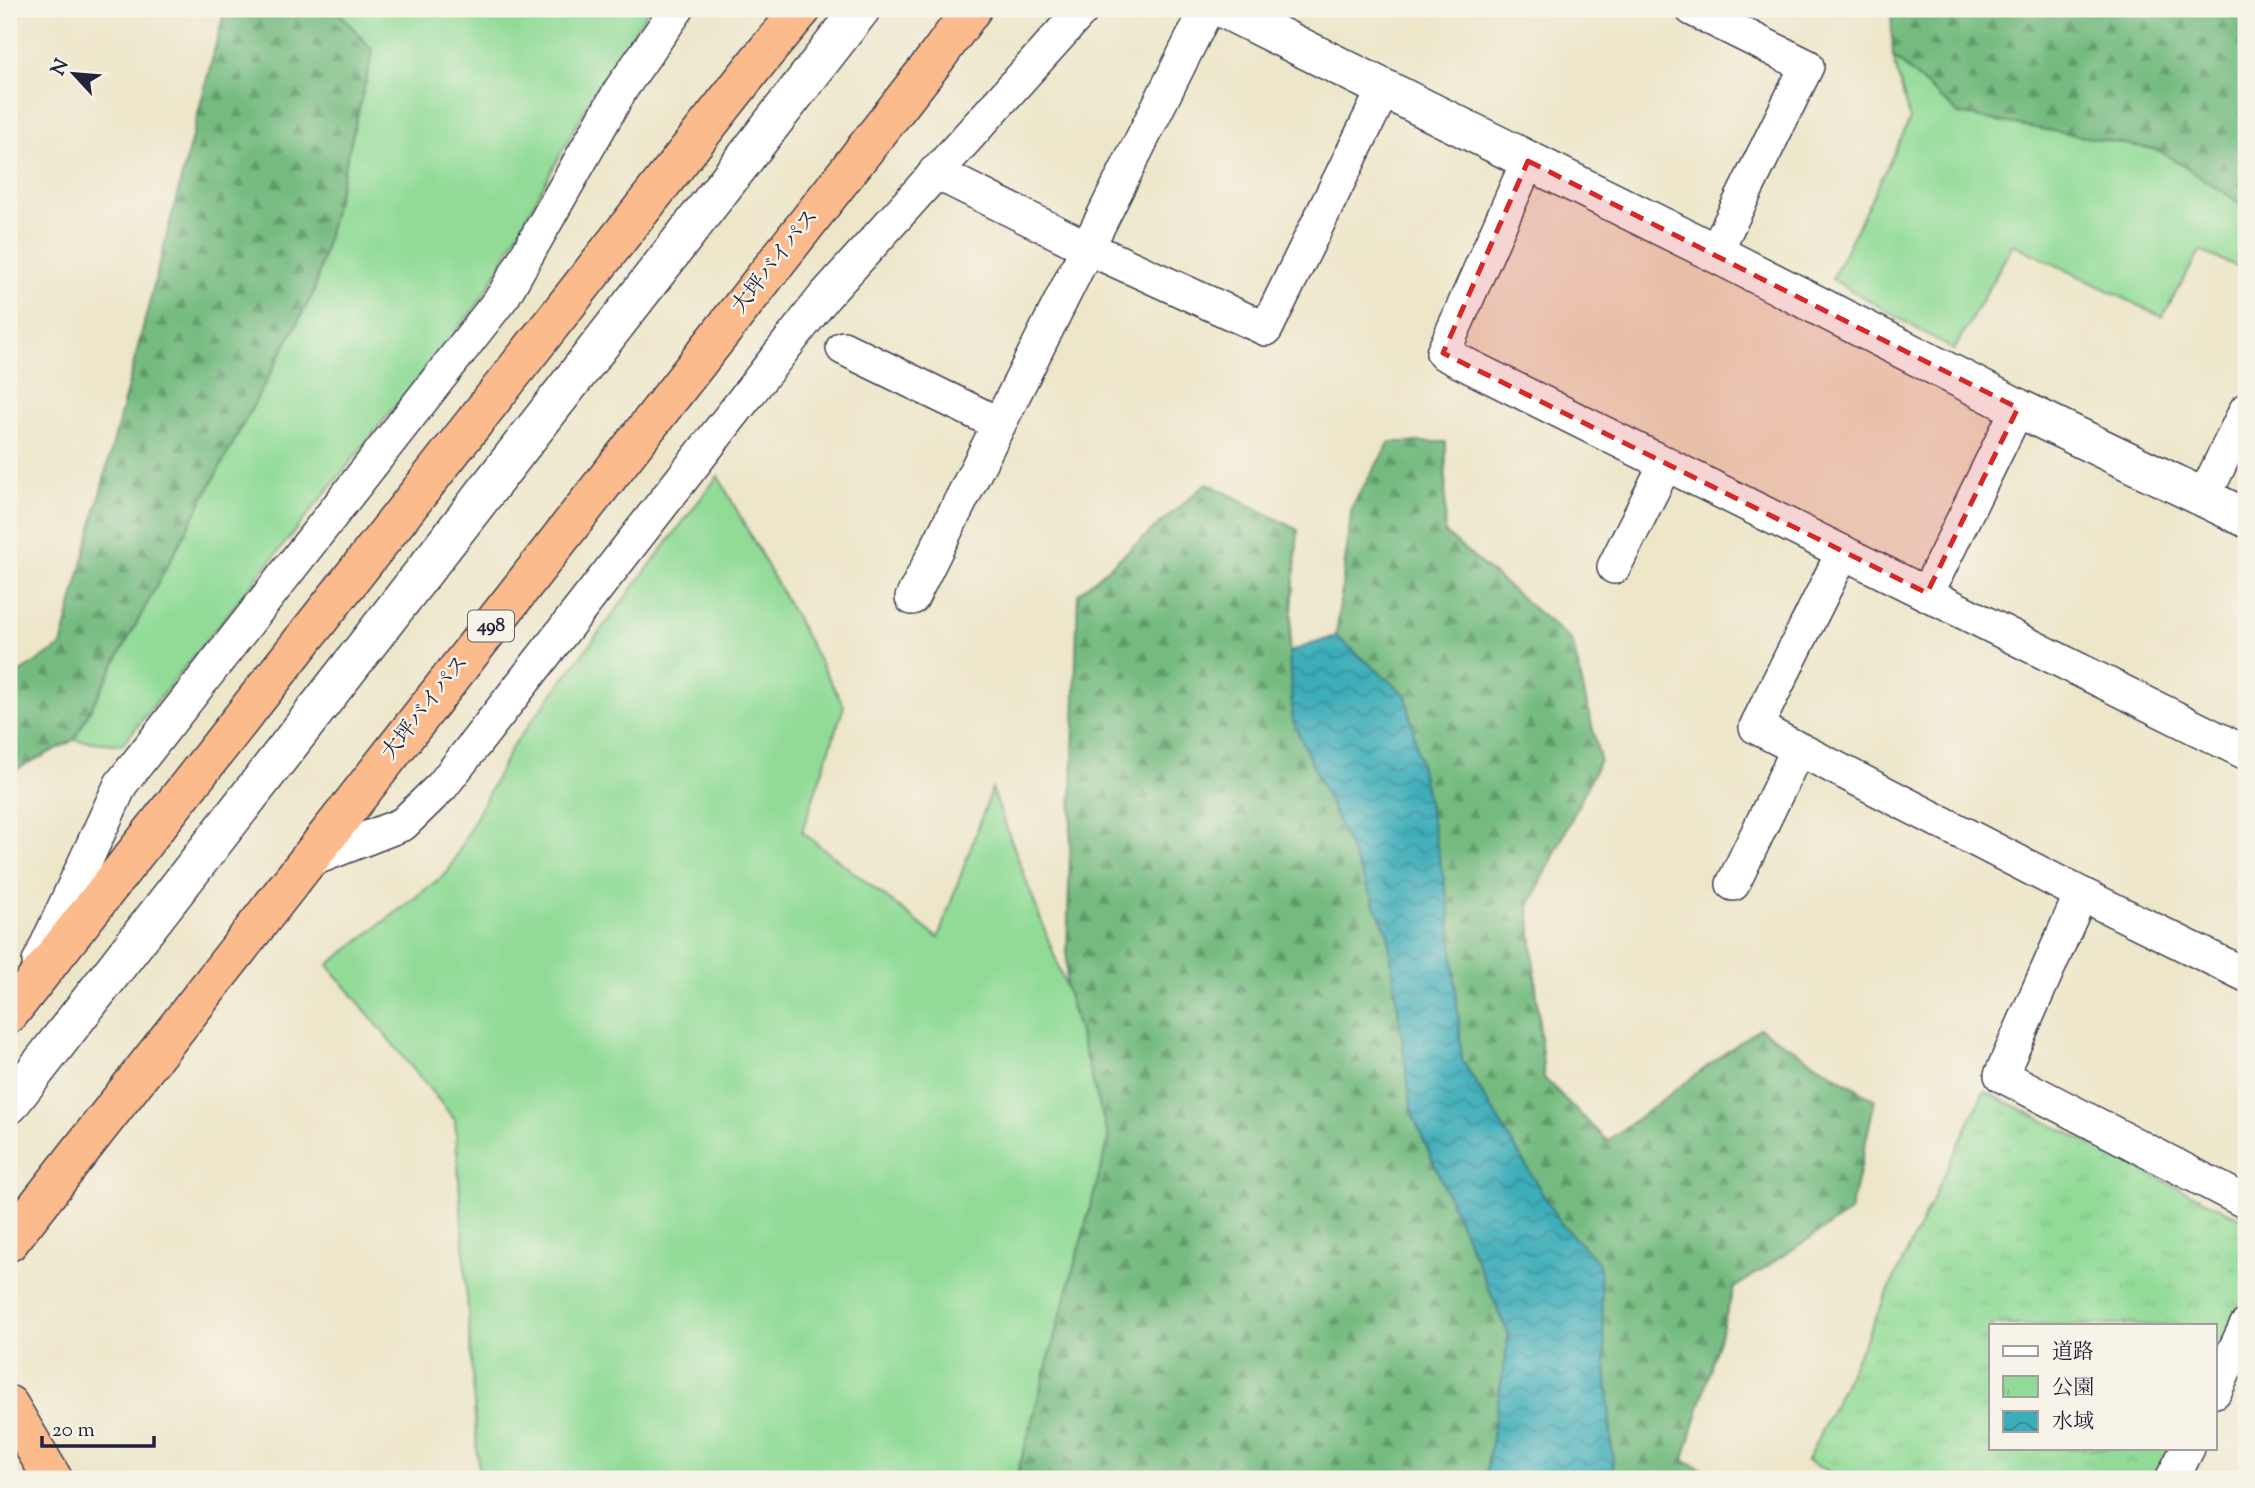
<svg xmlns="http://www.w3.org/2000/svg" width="2255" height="1488" viewBox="0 0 2255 1488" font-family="'Sorts Mill Goudy','Noto Serif JP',serif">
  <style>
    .green { fill: #91db97; stroke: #5a7e69; stroke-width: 2 }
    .forest { fill: url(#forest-firs); stroke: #4b6e5e; stroke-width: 2 }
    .park { fill: url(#park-tufts); stroke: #5a7e69; stroke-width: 2 }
    .water { fill: url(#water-waves); stroke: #30687a; stroke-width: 2 }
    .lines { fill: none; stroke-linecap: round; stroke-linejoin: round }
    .minor-casing { stroke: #403f50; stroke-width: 36 }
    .tertiary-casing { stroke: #403f50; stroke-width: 41 }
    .trunk-casing { stroke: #403f50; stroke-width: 41 }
    .minor { stroke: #fff; stroke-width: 33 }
    .tertiary { stroke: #fff; stroke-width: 38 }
    .trunk { stroke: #fbbb8c; stroke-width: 38 }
    .marked { fill: #d62828; fill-opacity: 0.2; stroke: #d62828; stroke-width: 5; stroke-dasharray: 14 9; stroke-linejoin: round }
    .labels { text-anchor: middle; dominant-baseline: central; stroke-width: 5; stroke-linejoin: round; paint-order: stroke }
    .shield { fill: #f7f3e8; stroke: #62616f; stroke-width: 2 }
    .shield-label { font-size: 19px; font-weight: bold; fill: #22223b }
    .street-label { font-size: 21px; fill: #22223b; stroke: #f7f3e8 }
  </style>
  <defs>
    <pattern id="forest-firs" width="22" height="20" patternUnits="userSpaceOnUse" patternTransform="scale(1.75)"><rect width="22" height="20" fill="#74bb80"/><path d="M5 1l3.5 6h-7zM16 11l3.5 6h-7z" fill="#5f986a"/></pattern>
    <pattern id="park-tufts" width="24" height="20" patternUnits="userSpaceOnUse" patternTransform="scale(1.75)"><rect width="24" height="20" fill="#91db97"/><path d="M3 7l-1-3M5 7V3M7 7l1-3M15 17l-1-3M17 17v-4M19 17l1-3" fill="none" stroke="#7dbc83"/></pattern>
    <pattern id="water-waves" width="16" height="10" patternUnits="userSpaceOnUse" patternTransform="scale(1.75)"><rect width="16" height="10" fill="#3dadb9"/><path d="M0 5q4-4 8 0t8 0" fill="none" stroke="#338c98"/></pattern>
  </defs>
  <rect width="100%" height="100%" fill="#f7f3e8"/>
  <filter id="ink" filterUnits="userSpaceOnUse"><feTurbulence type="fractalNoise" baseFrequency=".0143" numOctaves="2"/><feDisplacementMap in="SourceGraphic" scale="14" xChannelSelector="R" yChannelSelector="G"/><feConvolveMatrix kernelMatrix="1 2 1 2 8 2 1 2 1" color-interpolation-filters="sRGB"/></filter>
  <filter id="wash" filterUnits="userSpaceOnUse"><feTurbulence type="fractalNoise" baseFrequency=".00686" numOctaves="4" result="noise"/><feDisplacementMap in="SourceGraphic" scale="28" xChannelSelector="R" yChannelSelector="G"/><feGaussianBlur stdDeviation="1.57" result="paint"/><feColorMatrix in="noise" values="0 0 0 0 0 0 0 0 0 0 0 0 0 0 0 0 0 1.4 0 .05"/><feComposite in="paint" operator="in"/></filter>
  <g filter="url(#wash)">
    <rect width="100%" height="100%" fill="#ede6c9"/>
    <g class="green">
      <polygon points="336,9 649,9 596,89 482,299 122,745 74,740 314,292 373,52"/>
      <polygon points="1893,56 1959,114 2159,150 2246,207 2246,270 2200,251 2162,317 2013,244 1954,350 1832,279 1910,120"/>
      <polygon points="718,476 844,706 802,832 938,938 992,789 1066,987 1109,1139 1016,1479 479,1479 455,1120 328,965 448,872 512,747"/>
    </g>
    <g class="forest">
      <polygon points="225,9 336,9 373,51 314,292 74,740 9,773 9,679 61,646"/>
      <polygon points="1891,9 2246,9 2246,207 2158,150 1959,114 1893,56"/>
      <polygon points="1390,442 1446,442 1445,533 1572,641 1600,760 1529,907 1544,1078 1607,1141 1759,1028 1875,1100 1850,1212 1734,1288 1684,1459 1718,1479 1614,1479 1599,1263 1561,1224 1462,1060 1448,901 1406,695 1336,636 1352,506"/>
      <polygon points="1207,483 1298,530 1289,652 1293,721 1388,934 1412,1113 1509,1335 1485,1479 1016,1479 1109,1139 1066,987 1078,594"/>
    </g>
    <polygon class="park" points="1984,1091 2246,1221 2246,1296 2215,1362 2215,1325 1991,1325 1991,1448 2174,1448 2159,1479 1845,1479 1807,1461"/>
    <polygon class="water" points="1336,636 1406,695 1448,901 1462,1060 1561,1224 1599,1263 1614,1479 1485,1479 1509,1335 1412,1113 1388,934 1293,721 1289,652"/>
  </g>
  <g filter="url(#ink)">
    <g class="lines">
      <g class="minor-casing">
        <g id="minor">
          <polyline points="1692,9 1807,66 1715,253"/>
          <polyline points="1528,161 1443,353 2246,753"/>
          <polyline points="935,172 1088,248 1266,329 1384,89"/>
          <polyline points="843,348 999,424"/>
          <polyline points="2204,497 2246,410"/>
          <polyline points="1843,552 1756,727 2081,894 2246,975"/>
          <polyline points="1614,567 1666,463"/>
          <polyline points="1927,593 2018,408"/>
          <polyline points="912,598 1207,9"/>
          <polyline points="306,862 403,824 442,786 824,297 1083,9"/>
          <polyline points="1733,884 1798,749"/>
          <polyline points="2081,894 2001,1075 2246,1202"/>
          <polyline points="39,962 121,784 504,295 621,89 677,9"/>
          <polyline points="2215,1391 2246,1326"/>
          <polyline points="2172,1479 2188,1448"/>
        </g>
      </g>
      <g class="tertiary-casing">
        <g id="tertiary">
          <polyline points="1224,9 1715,253 2018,408 2246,518"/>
          <polyline points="9,1105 861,9"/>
        </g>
      </g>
      <g class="trunk-casing">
        <g id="trunk">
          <polyline points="9,1014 759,60 802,9"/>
          <polyline points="9,1242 937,57 972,9"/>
          <polyline points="9,1405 53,1479"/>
        </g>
      </g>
      <use href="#minor" class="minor"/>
      <use href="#tertiary" class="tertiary"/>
      <use href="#trunk" class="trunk"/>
    </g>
  </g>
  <path class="marked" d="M1528 161 2018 408 1927 593 1443 353Z"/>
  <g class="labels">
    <rect class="shield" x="468" y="610.5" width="46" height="31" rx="5"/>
    <g class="shield-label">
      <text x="491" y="626">498</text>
    </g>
    <g class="street-label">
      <text transform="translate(776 262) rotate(-52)">大坪バイパス</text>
      <text transform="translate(426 708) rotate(-52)">大坪バイパス</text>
    </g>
  </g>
  <rect width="2255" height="1488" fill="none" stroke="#f7f3e8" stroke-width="35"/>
  <rect x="1989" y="1324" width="228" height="126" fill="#f7f3e8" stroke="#a29fa3" stroke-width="2"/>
  <rect x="2003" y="1346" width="35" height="10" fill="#ffffff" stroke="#a29fa3" stroke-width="2"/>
  <text x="2052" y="1358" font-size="21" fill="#22223b">道路</text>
  <rect x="2003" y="1376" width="35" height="21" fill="url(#park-tufts)" stroke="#a29fa3" stroke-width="2"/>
  <text x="2052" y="1394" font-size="21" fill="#22223b">公園</text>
  <rect x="2003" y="1411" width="35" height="21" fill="url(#water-waves)" stroke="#a29fa3" stroke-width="2"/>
  <text x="2052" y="1428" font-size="21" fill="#22223b">水域</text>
  <g transform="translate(74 74) rotate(296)" stroke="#f7f3e8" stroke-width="5" paint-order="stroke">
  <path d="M0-5L12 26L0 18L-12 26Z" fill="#22223b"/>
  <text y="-10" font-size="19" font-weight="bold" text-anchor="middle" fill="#22223b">N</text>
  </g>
  <path d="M42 1436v10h112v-10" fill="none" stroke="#22223b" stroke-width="3.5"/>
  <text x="52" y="1436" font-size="21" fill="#22223b" stroke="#f7f3e8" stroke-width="5" paint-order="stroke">20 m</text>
</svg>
